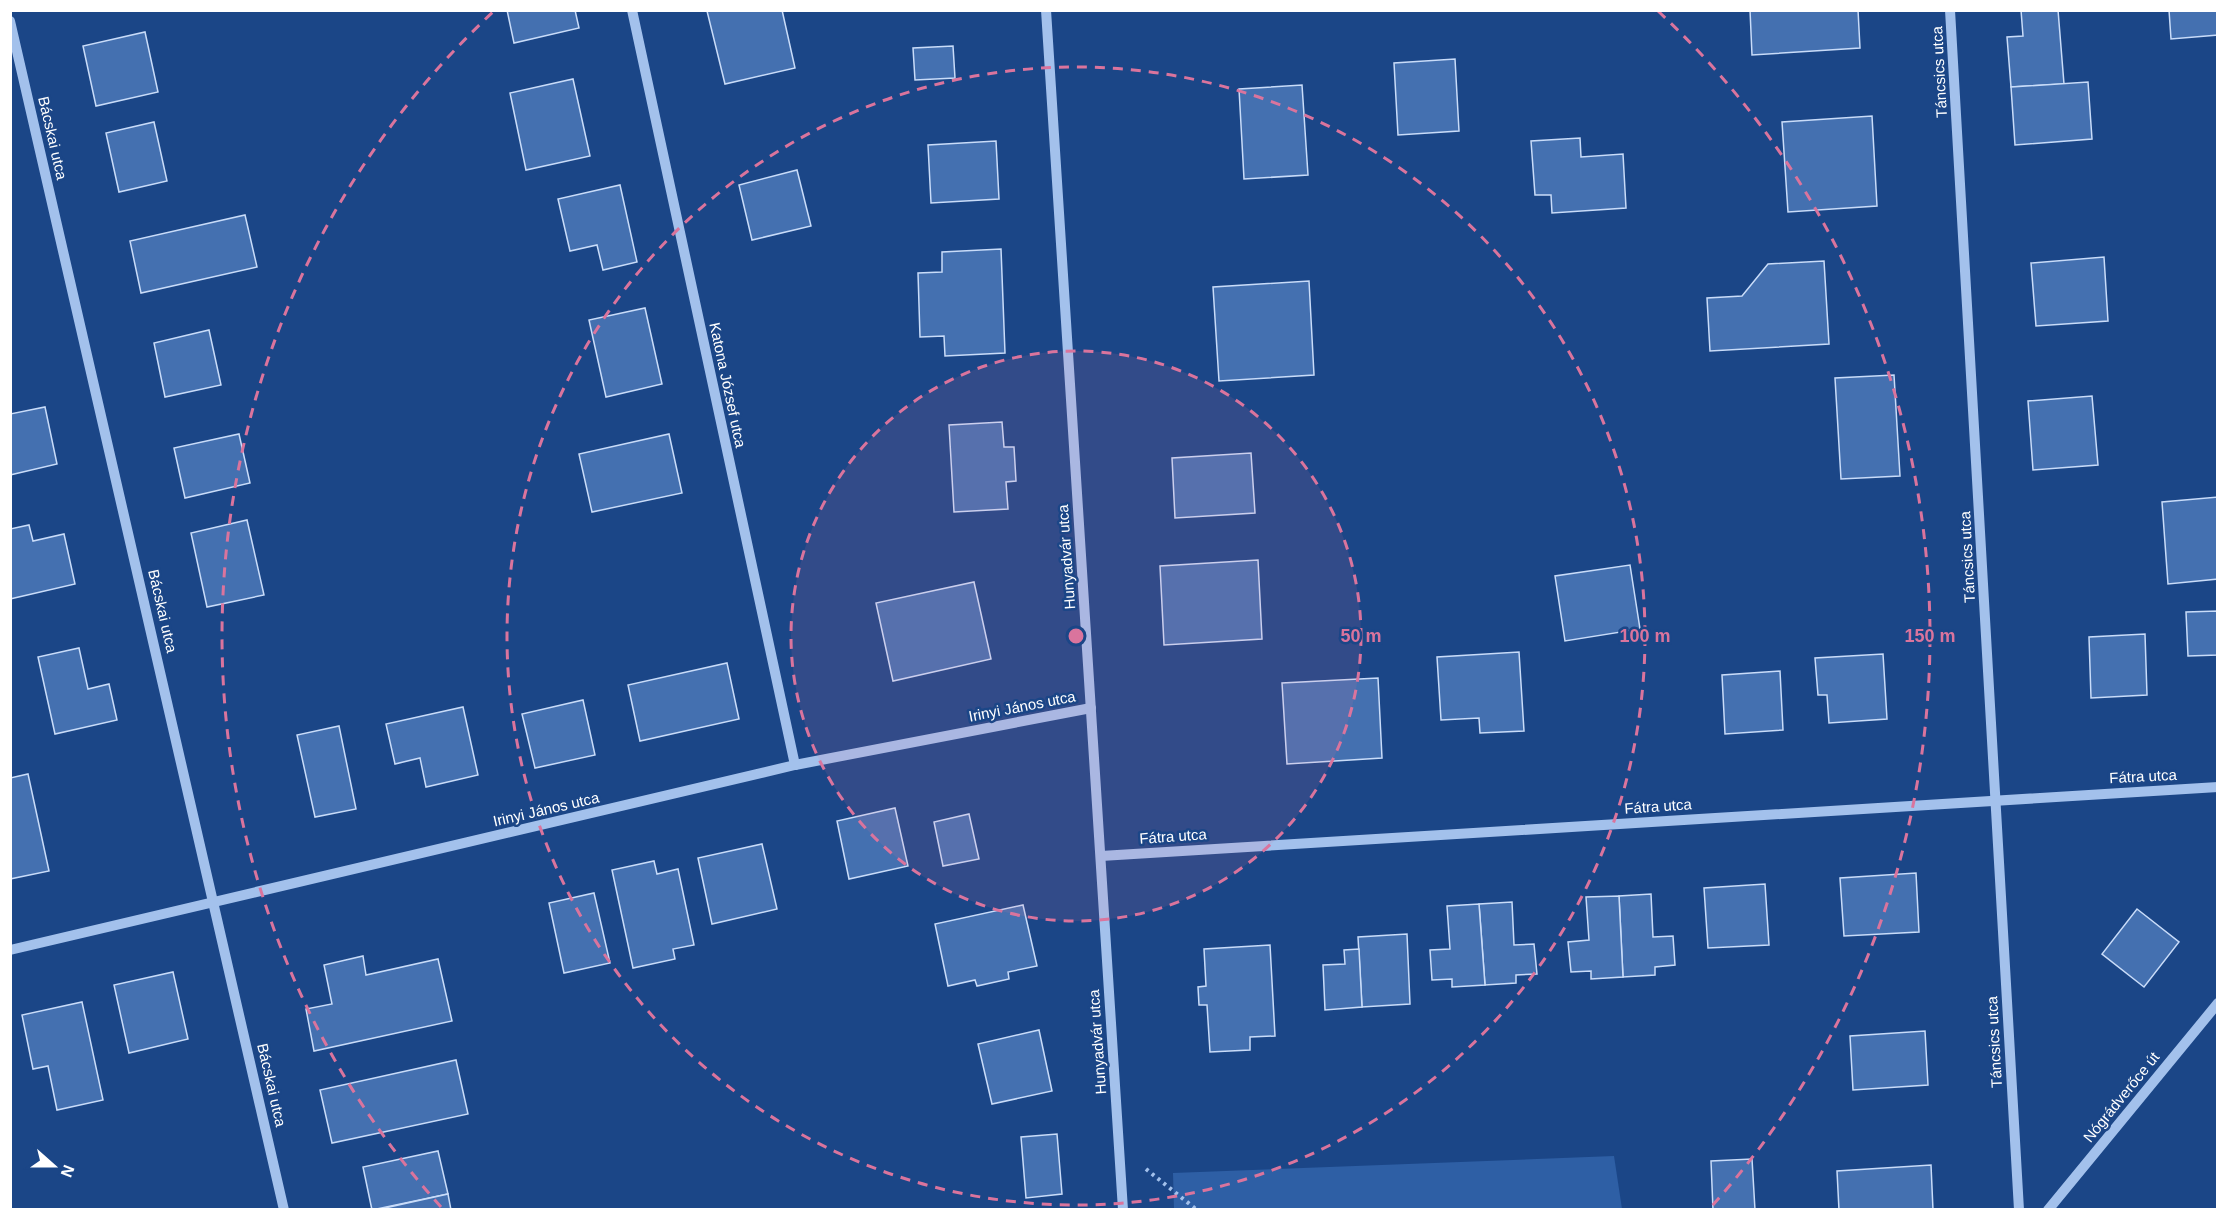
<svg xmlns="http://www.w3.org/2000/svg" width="2228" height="1220" viewBox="0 0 2228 1220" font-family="Helvetica,sans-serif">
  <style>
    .green { fill: #2e5fa5 }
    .building { fill: #4470b0; stroke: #c9dcf9; stroke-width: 1.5 }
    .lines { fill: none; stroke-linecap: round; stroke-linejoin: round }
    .path { stroke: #a3c1ec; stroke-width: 4; stroke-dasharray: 3 4.5; stroke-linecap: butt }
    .minor { stroke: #a3c1ec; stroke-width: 10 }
    .ring { fill: none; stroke: #da749d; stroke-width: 3; stroke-dasharray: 10 8 }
    .labels { text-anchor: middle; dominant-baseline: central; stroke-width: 5; stroke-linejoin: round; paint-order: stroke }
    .street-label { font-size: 15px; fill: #fff; stroke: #1b4687 }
    .centre { fill: #da749d; stroke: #1b4687; stroke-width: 3 }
    .ring-label { font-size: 18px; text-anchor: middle; font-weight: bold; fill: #da749d; stroke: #1b4687; stroke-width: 5; stroke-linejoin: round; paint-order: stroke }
  </style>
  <rect width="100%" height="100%" fill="#1b4687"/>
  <polygon class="green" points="1614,1156 1622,1209 1174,1209 1173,1173"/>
  <g class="building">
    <polygon points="507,10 575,10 579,28 514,43"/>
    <polygon points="782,10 795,68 725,84 707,11"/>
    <polygon points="1750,10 1858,10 1860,48 1752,55"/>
    <polygon points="2021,10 2058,10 2064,84 2011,87 2007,37 2023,36"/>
    <polygon points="2169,10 2218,10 2218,35 2171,39"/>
    <polygon points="145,32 158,92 96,106 83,46"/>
    <polygon points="953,46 955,78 915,80 913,48"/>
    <polygon points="1455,59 1459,131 1398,135 1394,63"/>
    <polygon points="573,79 590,156 526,170 510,93"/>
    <polygon points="2088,82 2092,139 2015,145 2011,87"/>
    <polygon points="1302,85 1308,175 1244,179 1239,89"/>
    <polygon points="1872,116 1877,206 1788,212 1782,122"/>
    <polygon points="154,122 167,181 119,192 106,133"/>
    <polygon points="1580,138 1581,157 1623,154 1626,208 1552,213 1551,195 1535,195 1531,141"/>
    <polygon points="996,141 999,199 931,203 928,145"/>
    <polygon points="797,170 811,226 752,240 739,185"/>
    <polygon points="620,185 637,262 603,270 597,245 570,251 558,199"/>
    <polygon points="245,215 257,267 141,293 130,241"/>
    <polygon points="1001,249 1005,353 945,356 944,336 920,337 918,273 942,272 942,252"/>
    <polygon points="2104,257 2108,321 2036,326 2031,263"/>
    <polygon points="1824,261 1829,344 1710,351 1707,298 1742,296 1768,264"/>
    <polygon points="1309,281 1314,375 1219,381 1213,287"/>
    <polygon points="645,308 662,384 606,397 589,320"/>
    <polygon points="209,330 221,385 165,397 154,343"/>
    <polygon points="1894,375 1900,476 1841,479 1835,378"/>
    <polygon points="2092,396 2098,465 2033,470 2028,401"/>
    <polygon points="45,407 57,464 10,475 10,414"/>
    <polygon points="1002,422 1004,447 1014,447 1016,481 1006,482 1008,509 954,512 949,425"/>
    <polygon points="239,434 250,483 185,498 174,448"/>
    <polygon points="669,434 682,493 592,512 579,454"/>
    <polygon points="1251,453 1255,513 1175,518 1172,458"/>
    <polygon points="2218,497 2218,579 2168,584 2162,502"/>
    <polygon points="247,520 264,595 207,607 191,533"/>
    <polygon points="29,525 33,541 64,534 75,584 10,599 10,529"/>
    <polygon points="1258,560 1262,639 1164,645 1160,566"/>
    <polygon points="1630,565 1640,629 1565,641 1555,576"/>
    <polygon points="974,582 991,659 893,681 876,603"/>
    <polygon points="2218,611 2218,655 2188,656 2186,612"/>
    <polygon points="2145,634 2147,695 2091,698 2089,637"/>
    <polygon points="79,648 88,689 109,684 117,720 55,734 38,657"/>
    <polygon points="1519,652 1524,731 1480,733 1479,718 1441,720 1437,657"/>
    <polygon points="1883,654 1887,719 1829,723 1827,695 1818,695 1815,658"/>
    <polygon points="727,663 739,719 640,741 628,685"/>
    <polygon points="1780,671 1783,730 1725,734 1722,675"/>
    <polygon points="1378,678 1382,758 1287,764 1282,683"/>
    <polygon points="583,700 595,755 535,768 522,714"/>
    <polygon points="463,707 478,775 426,787 420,758 395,764 386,724"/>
    <polygon points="339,726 356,809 315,817 297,735"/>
    <polygon points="28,774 49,871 10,879 10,778"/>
    <polygon points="895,808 908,866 849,879 837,821"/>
    <polygon points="969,814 979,859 943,866 934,822"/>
    <polygon points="762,844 777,909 712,924 698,858"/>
    <polygon points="654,861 657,874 678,869 694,945 673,949 675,959 633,968 612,870"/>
    <polygon points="1916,873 1919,932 1844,936 1840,878"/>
    <polygon points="1765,884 1769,945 1708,948 1704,888"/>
    <polygon points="594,893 610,963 564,973 549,903"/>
    <polygon points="1651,894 1653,937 1673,936 1675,965 1655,967 1655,975 1623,977 1619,896"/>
    <polygon points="1619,896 1623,977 1591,979 1591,971 1571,972 1568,942 1589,940 1586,897"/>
    <polygon points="1512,902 1514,945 1534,944 1537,974 1516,975 1516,983 1485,985 1479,904"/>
    <polygon points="1479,904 1485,985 1452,987 1452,979 1432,980 1430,950 1450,949 1447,906"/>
    <polygon points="1023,905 1037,966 1008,972 1009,979 977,986 975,980 948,986 935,924"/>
    <polygon points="2137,909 2179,942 2144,987 2102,954"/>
    <polygon points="1407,934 1410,1004 1362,1007 1358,937"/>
    <polygon points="1270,945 1275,1036 1250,1037 1250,1050 1210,1052 1207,1005 1199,1005 1198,987 1206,986 1204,949"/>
    <polygon points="1359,949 1362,1007 1325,1010 1323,965 1345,964 1344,950"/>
    <polygon points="363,956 366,975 438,959 452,1021 314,1051 306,1009 332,1004 324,965"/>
    <polygon points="173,972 188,1039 129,1053 114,985"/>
    <polygon points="82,1002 103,1100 57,1110 48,1066 33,1069 22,1015"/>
    <polygon points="1039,1030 1052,1091 992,1104 978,1044"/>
    <polygon points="1925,1031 1928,1085 1853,1090 1850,1036"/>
    <polygon points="456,1060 468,1114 332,1143 320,1090"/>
    <polygon points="1057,1134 1062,1194 1026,1198 1021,1137"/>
    <polygon points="438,1151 448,1194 372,1210 363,1167"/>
    <polygon points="1752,1159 1755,1210 1713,1210 1711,1161"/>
    <polygon points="1931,1165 1933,1210 1839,1210 1837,1171"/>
    <polygon points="448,1194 451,1210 376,1210"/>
  </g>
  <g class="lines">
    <polyline class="path" points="1146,1169 1197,1210"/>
    <g class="minor">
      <polyline points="632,10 795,765"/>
      <polyline points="1046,10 1123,1210"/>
      <polyline points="1950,10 2019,1210"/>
      <polyline points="10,21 284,1210"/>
      <polyline points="1101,856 2218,787"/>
      <polyline points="10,950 795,765 1091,708"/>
      <polyline points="2048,1210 2218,1003"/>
    </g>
  </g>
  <circle cx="1076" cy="636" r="285" fill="#da749d" fill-opacity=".12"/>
  <g class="ring">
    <circle cx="1076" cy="636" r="285"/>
    <circle cx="1076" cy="636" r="569"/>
    <path d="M441 1207A854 854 0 0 1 494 11M1658 11A854 854 0 0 1 1711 1207"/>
  </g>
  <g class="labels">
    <g class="street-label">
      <text transform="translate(1939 72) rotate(-93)">Táncsics utca</text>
      <text transform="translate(53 138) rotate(77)">Bácskai utca</text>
      <text transform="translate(728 385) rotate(78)">Katona József utca</text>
      <text transform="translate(1066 557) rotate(-94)">Hunyadvár utca</text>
      <text transform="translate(1967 557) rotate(-93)">Táncsics utca</text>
      <text transform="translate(163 611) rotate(77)">Bácskai utca</text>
      <text transform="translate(1022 706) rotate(-11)">Irinyi János utca</text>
      <text transform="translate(2143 776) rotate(-3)">Fátra utca</text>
      <text transform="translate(1658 806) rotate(-4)">Fátra utca</text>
      <text transform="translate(546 809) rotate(-13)">Irinyi János utca</text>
      <text transform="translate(1173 836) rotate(-4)">Fátra utca</text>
      <text transform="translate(1097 1042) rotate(-94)">Hunyadvár utca</text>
      <text transform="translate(1994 1042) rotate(-93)">Táncsics utca</text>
      <text transform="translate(272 1085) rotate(77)">Bácskai utca</text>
      <text transform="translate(2121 1097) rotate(-51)">Nógrádverőce út</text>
    </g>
  </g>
  <circle cx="1076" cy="636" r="9" class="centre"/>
  <g class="ring-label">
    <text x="1361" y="642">50 m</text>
    <text x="1645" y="642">100 m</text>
    <text x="1930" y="642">150 m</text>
  </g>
  <rect width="2228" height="1220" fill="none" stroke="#ffffff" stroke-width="24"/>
  <g transform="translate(54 1166) rotate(111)" stroke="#1b4687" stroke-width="4.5" paint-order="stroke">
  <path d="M0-4.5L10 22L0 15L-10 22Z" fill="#ffffff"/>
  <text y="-9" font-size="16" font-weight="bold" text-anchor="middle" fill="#ffffff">N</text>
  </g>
</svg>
